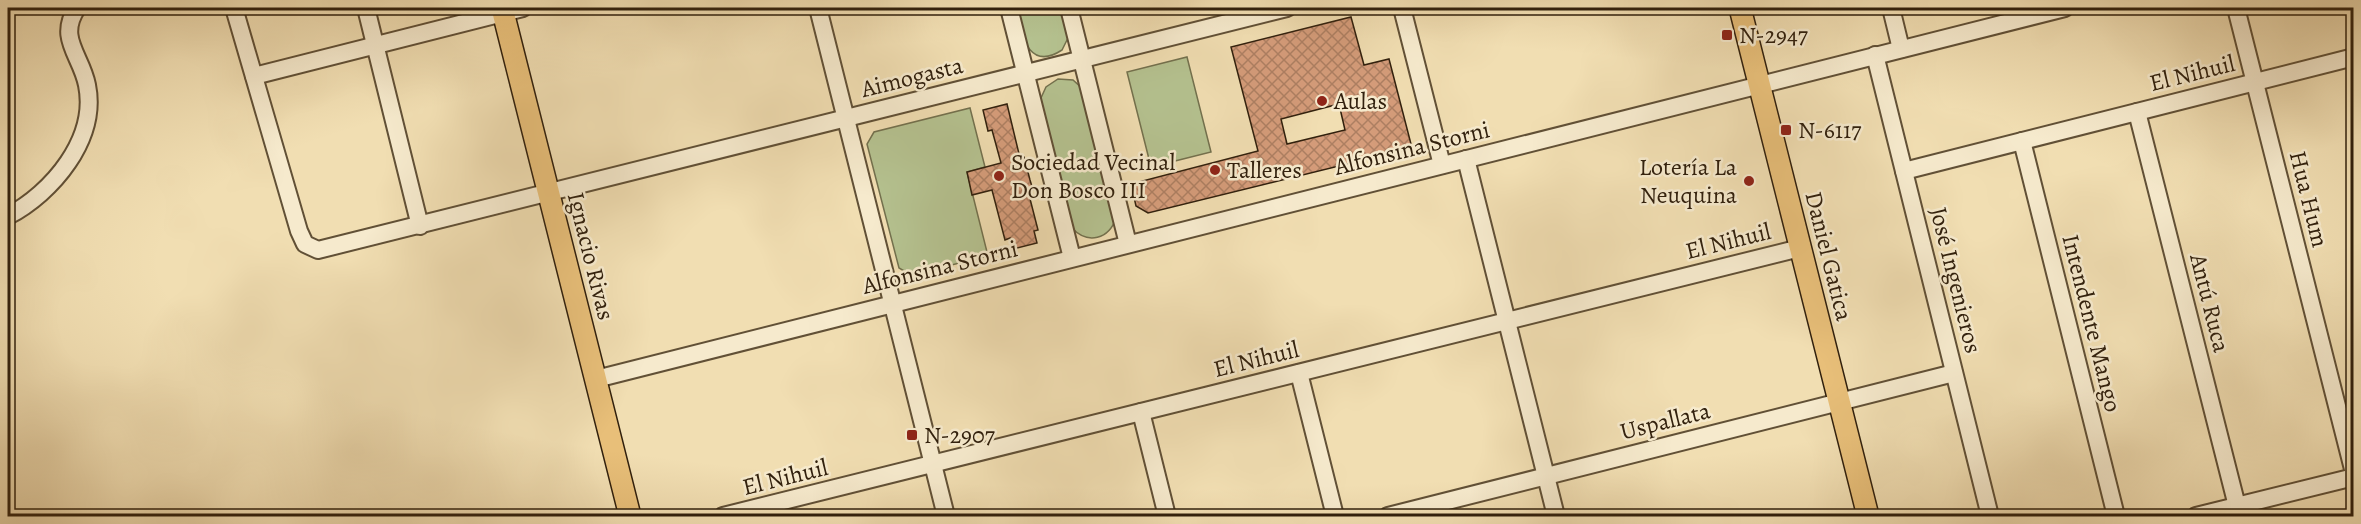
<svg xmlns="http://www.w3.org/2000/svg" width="2361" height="524" viewBox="0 0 2361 524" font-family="Alegreya,serif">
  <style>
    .green { fill: #b5c290; stroke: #73714e; stroke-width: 1.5 }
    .building { fill: url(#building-cross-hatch); stroke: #31200d; stroke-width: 1.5; fill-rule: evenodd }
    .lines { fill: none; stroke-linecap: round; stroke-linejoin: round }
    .minor-casing { stroke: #615036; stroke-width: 20 }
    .major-casing { stroke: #31200d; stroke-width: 24 }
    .minor { stroke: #f6eacd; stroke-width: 16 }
    .major { stroke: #e8bf79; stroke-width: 21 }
    .poi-dot { fill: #8f2418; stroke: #f6eacd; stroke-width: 2 }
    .labels { text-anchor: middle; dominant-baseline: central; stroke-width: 5; stroke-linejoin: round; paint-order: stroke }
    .poi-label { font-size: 24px; fill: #31200d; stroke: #f6eacd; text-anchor: start }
    .street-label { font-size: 24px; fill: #31200d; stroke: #f6eacd }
  </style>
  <defs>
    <pattern id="building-cross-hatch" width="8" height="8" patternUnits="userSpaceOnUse" patternTransform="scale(1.5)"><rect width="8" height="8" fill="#d59c7a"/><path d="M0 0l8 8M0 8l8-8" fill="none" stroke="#ad7f62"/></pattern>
  </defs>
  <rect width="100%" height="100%" fill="#f1deb2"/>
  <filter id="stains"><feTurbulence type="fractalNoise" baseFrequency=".00333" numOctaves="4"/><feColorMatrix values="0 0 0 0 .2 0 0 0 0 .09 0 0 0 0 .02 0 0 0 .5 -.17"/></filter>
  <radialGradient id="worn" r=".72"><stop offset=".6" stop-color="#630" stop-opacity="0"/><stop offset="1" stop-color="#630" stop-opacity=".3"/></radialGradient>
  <g class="green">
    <path d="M1014 8H1064L1069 36 1062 50C1027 73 1021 31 1014 8Z"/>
    <polygon points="1187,57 1211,152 1151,167 1127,72"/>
    <path d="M1058 79 1073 80 1084 90 1116 218C1109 239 1088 245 1072 228L1040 100 1046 87Z"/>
    <polygon points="970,108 985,167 967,172 988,256 911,275 899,268 867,144 874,132"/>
  </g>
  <g class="building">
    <path d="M1351 17 1364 65 1389 59 1412 148 1148 213 1136 206 1131 184 1258 151 1231 47ZM1339 104 1345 130 1287 144 1281 119Z"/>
    <polygon points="1007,104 1020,158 1024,157 1030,180 1033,190 1028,191 1038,230 1034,231 1037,243 1013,249 1010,238 1005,240 992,190 972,195 967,172 1001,163 992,130 988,131 983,110"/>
  </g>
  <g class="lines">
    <g class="minor-casing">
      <g id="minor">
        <polyline points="234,8 299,231 305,244 318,250 1287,8"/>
        <polyline points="366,8 420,226"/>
        <polyline points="818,8 946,516"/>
        <polyline points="1009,8 1072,258"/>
        <polyline points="1069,8 1128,244"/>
        <polyline points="1402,8 1442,165"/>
        <polyline points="1891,8 1901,49"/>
        <polyline points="2236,8 2354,473"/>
        <polyline points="1875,55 1990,516"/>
        <polyline points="254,76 523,8"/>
        <polyline points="2137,112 2237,506"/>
        <polyline points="2022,141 2116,516"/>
        <polyline points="1466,159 1556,516"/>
        <polyline points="1904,171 2354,57"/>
        <path d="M8 216C52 193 98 139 87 85 81 55 57 38 77 8"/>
        <polyline points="1299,373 1335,516"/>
        <polyline points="596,379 2065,8"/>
        <polyline points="1141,412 1167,516"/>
        <polyline points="723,516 1800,248"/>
        <polyline points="1388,516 1954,373"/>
        <polyline points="2196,516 2354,477"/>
      </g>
    </g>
    <g class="major-casing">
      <g id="major">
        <polyline points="502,8 630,516"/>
        <polyline points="1740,8 1868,516"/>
      </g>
    </g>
    <use href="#minor" class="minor"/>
    <use href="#major" class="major"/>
  </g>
  <g class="poi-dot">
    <rect x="1721" y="29" width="12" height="12" rx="3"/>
    <circle cx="1322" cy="101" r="6"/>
    <rect x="1780" y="124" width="12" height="12" rx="3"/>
    <circle cx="1215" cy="170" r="6"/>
    <circle cx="999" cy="176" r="6"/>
    <circle cx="1749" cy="181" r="6"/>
    <rect x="906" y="429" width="12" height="12" rx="3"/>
  </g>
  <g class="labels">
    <g class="poi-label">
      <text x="1739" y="35">N-2947</text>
      <text x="1334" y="101">Aulas</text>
      <text x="1798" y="130">N-6117</text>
      <text x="1011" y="162">Sociedad Vecinal<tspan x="1011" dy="28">Don Bosco III</tspan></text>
      <text x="1737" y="167" text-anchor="end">Lotería La<tspan x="1737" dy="28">Neuquina</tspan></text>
      <text x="1227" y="170">Talleres</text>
      <text x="924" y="435">N-2907</text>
    </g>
    <g class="street-label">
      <text transform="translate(2192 73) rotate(-14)">El Nihuil</text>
      <text transform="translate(912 77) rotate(-14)">Aimogasta</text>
      <text transform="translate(1412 148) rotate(-14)">Alfonsina Storni</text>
      <text transform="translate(2309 199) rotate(76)">Hua Hum</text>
      <text transform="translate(1728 241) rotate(-14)">El Nihuil</text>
      <text transform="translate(591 256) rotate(76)">Ignacio Rivas</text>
      <text transform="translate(1829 256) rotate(76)">Daniel Gatica</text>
      <text transform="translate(940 267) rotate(-14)">Alfonsina Storni</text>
      <text transform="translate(1956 280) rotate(76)">José Ingenieros</text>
      <text transform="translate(2210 303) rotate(76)">Antú Ruca</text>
      <text transform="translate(2092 323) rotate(76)">Intendente Mango</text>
      <text transform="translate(1256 359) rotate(-14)">El Nihuil</text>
      <text transform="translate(1665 421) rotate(-14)">Uspallata</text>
      <text transform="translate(785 477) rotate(-14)">El Nihuil</text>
    </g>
  </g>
  <rect width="2361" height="524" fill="none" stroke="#f1deb2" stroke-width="30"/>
  <rect x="9" y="9" width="2343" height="506" fill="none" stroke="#31200d" stroke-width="3"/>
  <rect x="15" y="15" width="2331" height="494" fill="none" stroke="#31200d" stroke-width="1.5"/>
  <rect width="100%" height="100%" filter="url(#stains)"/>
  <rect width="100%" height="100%" fill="url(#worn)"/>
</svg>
